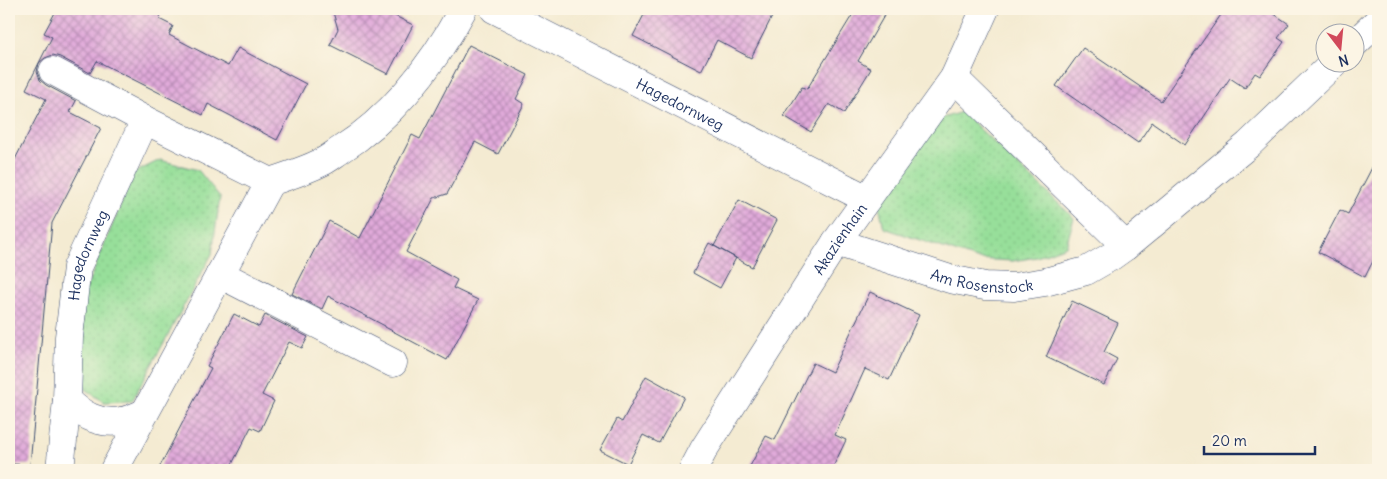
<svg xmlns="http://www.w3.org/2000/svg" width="1387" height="479" viewBox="0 0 1387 479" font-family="Delius,sans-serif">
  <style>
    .grass { fill: url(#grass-dots); stroke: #59877c }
    .building { fill: url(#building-cross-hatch) }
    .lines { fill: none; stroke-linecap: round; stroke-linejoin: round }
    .minor-casing { stroke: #3c4b6f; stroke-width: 29 }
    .minor { stroke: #fff; stroke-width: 28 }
    .labels { text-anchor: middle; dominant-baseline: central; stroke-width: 4.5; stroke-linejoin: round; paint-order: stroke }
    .street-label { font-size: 15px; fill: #1b2f5e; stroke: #fcf5e5 }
  </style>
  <defs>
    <pattern id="grass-dots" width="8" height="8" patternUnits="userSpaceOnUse" patternTransform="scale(1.25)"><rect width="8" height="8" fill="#97df9a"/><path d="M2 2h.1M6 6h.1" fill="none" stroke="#82c087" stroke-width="1.8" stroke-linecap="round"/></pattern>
    <pattern id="building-cross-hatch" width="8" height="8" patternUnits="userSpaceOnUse" patternTransform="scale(1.25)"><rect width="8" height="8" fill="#e1aada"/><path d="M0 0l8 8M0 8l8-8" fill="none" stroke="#b68bb4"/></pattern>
  </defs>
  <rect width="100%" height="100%" fill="#fcf5e5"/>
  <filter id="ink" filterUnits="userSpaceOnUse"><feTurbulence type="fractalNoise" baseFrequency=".02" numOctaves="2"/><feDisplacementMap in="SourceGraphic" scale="10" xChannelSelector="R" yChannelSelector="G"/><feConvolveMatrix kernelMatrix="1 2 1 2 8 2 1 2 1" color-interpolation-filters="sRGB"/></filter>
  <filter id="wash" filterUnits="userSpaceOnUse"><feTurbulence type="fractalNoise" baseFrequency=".0096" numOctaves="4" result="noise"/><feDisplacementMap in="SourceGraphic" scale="20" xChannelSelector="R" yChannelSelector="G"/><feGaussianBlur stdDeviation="1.12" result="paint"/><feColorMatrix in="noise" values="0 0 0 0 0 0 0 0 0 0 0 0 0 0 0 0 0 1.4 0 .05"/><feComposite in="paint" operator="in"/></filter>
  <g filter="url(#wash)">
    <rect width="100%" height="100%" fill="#f4ebd2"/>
    <g class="grass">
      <polygon points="962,112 1074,218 1066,246 1037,257 1013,261 976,259 884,228 877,197 929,122"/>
      <polygon points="160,160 198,170 220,197 212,254 132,401 104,402 80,386 83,296 134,173"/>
    </g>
    <g id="blocks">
      <g class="building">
        <polygon points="57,9 164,9 159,19 173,26 169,35 228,66 238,48 306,84 277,140 208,104 203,115 97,61 90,73 60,57 53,55 45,58 39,63 37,72 40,80 46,85 76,101 70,112 101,128 52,223 30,465 9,464 9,171 46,99 26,89 52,37 44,33"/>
        <polygon points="332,9 381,9 413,25 388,74 330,45 338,29"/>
        <polygon points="647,9 776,9 751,58 717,40 701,71 633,36"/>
        <polygon points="856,9 888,9 858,61 871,69 844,113 829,104 811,132 784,116 802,87 807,89"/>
        <polygon points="1225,9 1267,9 1289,24 1278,38 1284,42 1260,76 1255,73 1245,88 1230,78 1185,145 1152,122 1138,143 1056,86 1083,48 1161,101"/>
        <polygon points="469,45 528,75 516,99 524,104 498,154 475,142 447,194 434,198 406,252 457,280 453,288 478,300 447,360 385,327 385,326 328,296 322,309 292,294 329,221 360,238 412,135 420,139"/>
        <polygon points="1378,156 1378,251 1365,277 1318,252 1340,210 1348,214"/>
        <polygon points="739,200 777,220 752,267 714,246"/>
        <polygon points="709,243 736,258 720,288 693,273"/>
        <polygon points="870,292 919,315 889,380 865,369 835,435 846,440 833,467 841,470 748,470 766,436 775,440 813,363 832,372"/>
        <polygon points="1072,301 1118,323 1104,352 1117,359 1104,385 1046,357"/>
        <polygon points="234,314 259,327 265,315 308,337 302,348 289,342 262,395 274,401 260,431 251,427 229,470 158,470 211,368 207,366"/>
        <polygon points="646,376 684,397 659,443 643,435 628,464 600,450 617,419 622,422"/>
      </g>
    </g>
  </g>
  <g filter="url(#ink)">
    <use href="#blocks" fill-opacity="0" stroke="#3c4b6f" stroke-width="1"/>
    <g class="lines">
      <g class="minor-casing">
        <g id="minor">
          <path id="s1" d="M494 9 867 199"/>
          <polyline points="1354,44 1378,21"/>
          <polyline points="53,71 145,120"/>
          <polyline points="954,78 1126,246"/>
          <path d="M270 182C287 176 304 171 320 163 327 160 333 155 339 151 394 116 433 65 463 9"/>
          <path id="s2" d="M836 242 950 279 985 286 1014 287 1045 282 1086 271 1112 256 1126 246 1248 145 1335 62"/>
          <polyline points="220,274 393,363"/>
          <path d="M67 400C82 415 99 425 121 421 129 420 137 416 144 413"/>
          <path id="s3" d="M60 470 67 400 69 337 77 267 145 120 270 182 114 470"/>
          <path id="s4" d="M693 470 704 449 836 242 954 78 985 9"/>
        </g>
      </g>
      <use href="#minor" class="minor"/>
    </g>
  </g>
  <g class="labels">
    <g class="street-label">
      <text stroke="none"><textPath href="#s1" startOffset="209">Hagedornweg</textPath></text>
      <text stroke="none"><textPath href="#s4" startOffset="274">Akazienhain</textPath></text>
      <text stroke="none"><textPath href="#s3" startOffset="218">Hagedornweg</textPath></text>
      <text stroke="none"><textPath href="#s2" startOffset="152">Am Rosenstock</textPath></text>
    </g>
  </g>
  <rect width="1387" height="479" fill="none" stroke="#fcf5e5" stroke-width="30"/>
  <g transform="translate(1340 48) rotate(164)"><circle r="24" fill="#fcf5e5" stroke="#a2a6af"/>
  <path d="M0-4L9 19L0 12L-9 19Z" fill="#d1495b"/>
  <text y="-8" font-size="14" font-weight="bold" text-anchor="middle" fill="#1b2f5e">N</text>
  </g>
  <path d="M1204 446v8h111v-8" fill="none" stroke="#1b2f5e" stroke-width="2.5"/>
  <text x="1212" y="446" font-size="15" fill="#1b2f5e" stroke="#fcf5e5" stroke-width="4" paint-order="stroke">20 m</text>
</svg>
